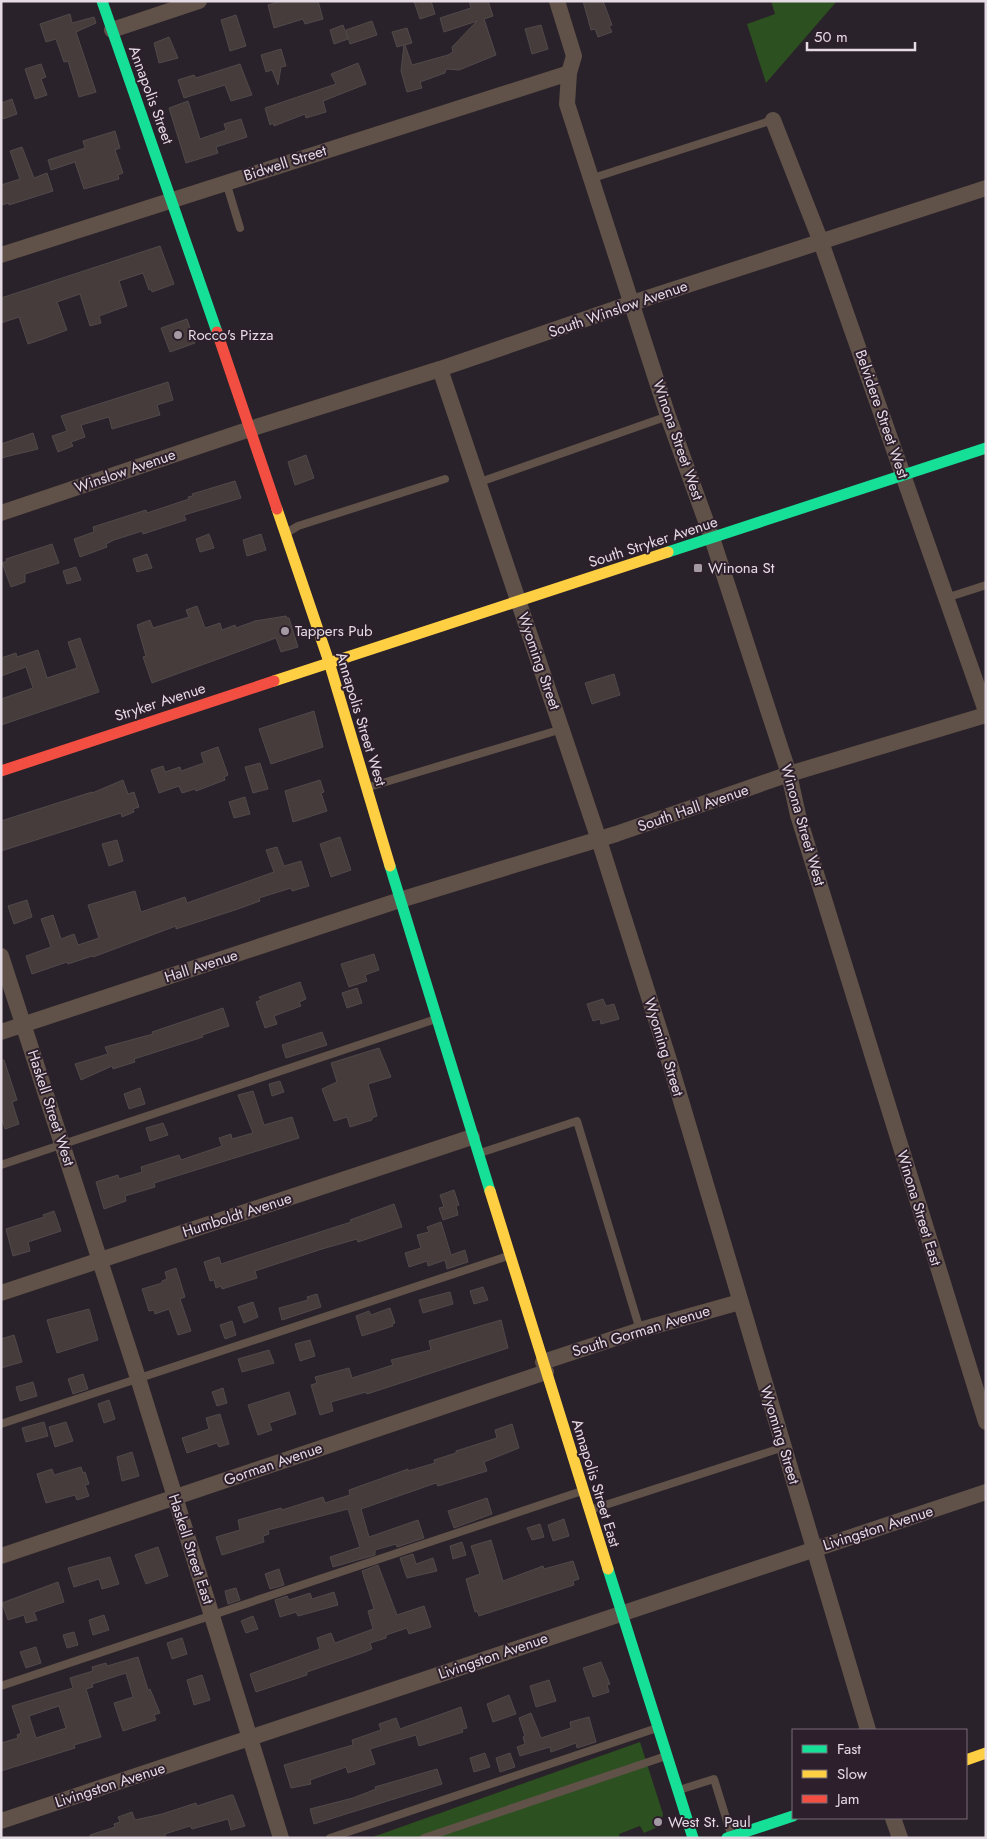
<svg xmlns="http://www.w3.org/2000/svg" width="987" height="1839" viewBox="0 0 987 1839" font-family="Jost,sans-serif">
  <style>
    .green { fill: #2c501f }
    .building { fill: #463c3b; stroke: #50494a; fill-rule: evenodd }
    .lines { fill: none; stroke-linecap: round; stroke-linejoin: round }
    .lane { stroke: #605249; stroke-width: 8 }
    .street { stroke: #605249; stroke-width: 16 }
    .fast { stroke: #16e098; stroke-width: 11 }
    .slow { stroke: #ffcf43; stroke-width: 11 }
    .jam { stroke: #f24e42; stroke-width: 11 }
    .poi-dot { fill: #a49aa3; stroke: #2e1f2d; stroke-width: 2 }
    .labels { text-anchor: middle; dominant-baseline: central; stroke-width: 4; stroke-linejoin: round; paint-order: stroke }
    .street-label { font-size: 15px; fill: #e5dbe4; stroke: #2e1f2d }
    .poi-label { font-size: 15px; fill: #e5dbe4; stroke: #2e1f2d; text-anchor: start }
  </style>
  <rect width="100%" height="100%" fill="#2a222a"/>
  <g class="green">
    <polygon points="771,1 837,1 766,83 747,24 775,14"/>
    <polygon points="640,1742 663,1814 660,1826 644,1833 640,1826 619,1834 620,1838 370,1838"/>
  </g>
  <g class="building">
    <polygon points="281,1 318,1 323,19 305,24 303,19 274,28 268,5"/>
    <polygon points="414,1 431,1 435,14 420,19"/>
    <polygon points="469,1 488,1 493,16 484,19 496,55 459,70 446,69 445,73 420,82 422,88 407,92 401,71 404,45 397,47 392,32 407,28 412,43 405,45 412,65 448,55 453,52 452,47 477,21 444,32 440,18 471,8"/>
    <polygon points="583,1 603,1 612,25 609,26 612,32 598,37 595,29 591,30"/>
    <polygon points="70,14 72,23 94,17 96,23 76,32 96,92 79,97 68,61 64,62 56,39 46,42 40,24"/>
    <polygon points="236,15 246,46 230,51 221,20"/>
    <polygon points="372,21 377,35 350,44 346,30"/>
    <polygon points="343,25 348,39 334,44 330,30"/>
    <polygon points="541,25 548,49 532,54 525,29"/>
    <polygon points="169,37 178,58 159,63 154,43"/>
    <polygon points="281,49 286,66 281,67 278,85 272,70 266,72 261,55"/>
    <polygon points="358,63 366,84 323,101 326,112 306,118 305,114 274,126 273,123 270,125 265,108 336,84 331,74"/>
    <polygon points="41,64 46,77 41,79 47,95 35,99 25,69"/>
    <polygon points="240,64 252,95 231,101 225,85 184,98 178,80 194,75 196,78"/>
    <polygon points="12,99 17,114 3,119 1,103"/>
    <polygon points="188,101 200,139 226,130 224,124 241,119 247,137 216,147 218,153 186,163 169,108"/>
    <polygon points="115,131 120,148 115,150 123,173 118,175 119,179 84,189 75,162 51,170 48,160 85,148 83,141"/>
    <polygon points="22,147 34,178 47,173 53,191 9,205 9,203 1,205 1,185 20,179 10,151"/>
    <polygon points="160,246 174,284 152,292 151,289 149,290 143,273 119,281 127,306 99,316 101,323 90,326 80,294 57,302 67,330 43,339 28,344 19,317 1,323 1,298"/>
    <polygon points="187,319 195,343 170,352 161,328"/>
    <polygon points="168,382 173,400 157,405 160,415 112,429 109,417 81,425 85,437 71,442 73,446 58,452 52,436 67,431 61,416"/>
    <polygon points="33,433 38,449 1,458 1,444"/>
    <polygon points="306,455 314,478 295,485 288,462"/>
    <polygon points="235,481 241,498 184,515 186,520 143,534 142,531 114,540 106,544 107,547 80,557 74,539 94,532 93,527 146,510 147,513 189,499 188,497 193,496 192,494"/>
    <polygon points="209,534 214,548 200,552 196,539"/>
    <polygon points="261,534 266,550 247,556 243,540"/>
    <polygon points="52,544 59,563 25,574 25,582 11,587 2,563 7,561 6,559"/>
    <polygon points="147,554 152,568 137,572 133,559"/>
    <polygon points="76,567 81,580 67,584 63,571"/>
    <polygon points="197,606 205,628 220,623 222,630 235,625 236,628 255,621 286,616 287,618 289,618 298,647 281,652 276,638 152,683 143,657 146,656 137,625 150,620 153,628 189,617 186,610"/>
    <polygon points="80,638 99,692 1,725 1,699 33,688 26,667 1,676 1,658 16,653 17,657 38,650 47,678 77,668 68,642"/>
    <polygon points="614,674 620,695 592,704 585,683"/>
    <polygon points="314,711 323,747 271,764 259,729"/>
    <polygon points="218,747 228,775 224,777 225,780 196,791 195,789 182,793 179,786 159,793 151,770 163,766 165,772 180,767 181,771 204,763 201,753"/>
    <polygon points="260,763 268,789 253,793 245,767"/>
    <polygon points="123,780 128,794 134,792 139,807 133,809 134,812 122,817 121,813 1,851 1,821 92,792 92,793"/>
    <polygon points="320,780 324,792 321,793 327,811 293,822 285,791"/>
    <polygon points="245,797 250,814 234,818 229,802"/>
    <polygon points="340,837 351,870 331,877 320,844"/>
    <polygon points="117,840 123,861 109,866 102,844"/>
    <polygon points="277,847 284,866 301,861 309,886 292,891 291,888 259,898 260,901 235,910 176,929 176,926 93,957 92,956 68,964 67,962 32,974 26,956 51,947 41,919 53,915 61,939 74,934 78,945 99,938 88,905 135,891 141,912 185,897 187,903 274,872 266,850"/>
    <polygon points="27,900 32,917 14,924 8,906"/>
    <polygon points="374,954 379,970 365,975 367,981 349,987 341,964"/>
    <polygon points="300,982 306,999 299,1002 301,1006 274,1016 277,1024 265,1028 256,1002 261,1000 259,997"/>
    <polygon points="357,988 362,1003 347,1008 342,993"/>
    <polygon points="603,999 606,1006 614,1004 619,1019 601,1024 600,1019 593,1021 587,1004"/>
    <polygon points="223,1008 229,1026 202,1035 203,1037 134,1059 135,1062 113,1069 112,1066 81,1080 75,1064 108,1054 105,1047 153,1034 152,1032"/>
    <polygon points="322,1032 327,1045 286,1058 282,1045"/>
    <polygon points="379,1048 391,1077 368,1084 377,1116 372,1118 372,1120 350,1127 347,1117 334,1121 322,1089 337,1082 331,1063"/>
    <polygon points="1,1060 4,1060 17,1100 12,1102 19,1124 5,1129 1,1116"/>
    <polygon points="280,1081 284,1092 272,1096 269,1084"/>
    <polygon points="140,1088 145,1104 129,1109 124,1094"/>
    <polygon points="253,1091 264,1125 292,1117 299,1138 154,1183 155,1187 125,1196 126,1201 104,1209 96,1182 118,1175 119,1179 142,1172 141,1167 179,1155 181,1160 222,1146 219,1138 231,1134 232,1139 253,1133 238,1095"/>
    <polygon points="163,1123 168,1135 150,1141 146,1128"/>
    <polygon points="454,1190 459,1205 456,1206 458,1215 443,1220 439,1208 444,1207 440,1195"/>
    <polygon points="394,1204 402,1227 358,1242 357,1239 322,1249 255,1271 257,1278 222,1289 221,1286 216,1288 214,1280 210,1281 204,1262 219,1257 221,1264 351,1222 350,1220"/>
    <polygon points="54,1211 61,1231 28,1242 30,1251 13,1256 6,1229 44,1217 43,1215"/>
    <polygon points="441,1222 451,1255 465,1250 468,1262 447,1269 445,1260 428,1266 427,1261 409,1267 405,1253 421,1248 417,1235 429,1232 427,1227"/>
    <polygon points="176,1268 185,1297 180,1299 191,1331 178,1335 169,1309 155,1314 154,1310 149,1311 142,1289 162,1283 162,1281 167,1279 165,1272"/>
    <polygon points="483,1287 488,1300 474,1304 470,1291"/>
    <polygon points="450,1292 453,1304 423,1313 419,1300"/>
    <polygon points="317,1294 321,1307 282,1320 279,1308 308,1300 307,1297"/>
    <polygon points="253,1302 258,1317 244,1323 238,1307"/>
    <polygon points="390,1308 395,1323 392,1324 393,1326 362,1336 356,1316 369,1311 371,1315"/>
    <polygon points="89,1309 98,1340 57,1353 47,1320"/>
    <polygon points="501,1320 508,1348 367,1394 366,1392 331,1402 333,1411 320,1415 311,1385 317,1383 315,1377 349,1368 352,1378 393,1365 391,1360 431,1350 429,1341"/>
    <polygon points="232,1321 236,1335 225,1339 220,1325"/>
    <polygon points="14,1335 22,1362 1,1368 1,1339"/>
    <polygon points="310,1340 315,1356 300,1361 295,1344"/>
    <polygon points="269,1350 274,1363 242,1372 238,1359"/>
    <polygon points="83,1374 88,1389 73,1394 68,1379"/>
    <polygon points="33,1382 37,1396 20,1401 16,1387"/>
    <polygon points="223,1388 227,1403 217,1406 212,1392"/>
    <polygon points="289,1392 296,1414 269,1423 272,1430 258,1435 248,1405"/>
    <polygon points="109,1400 115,1419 104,1423 98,1404"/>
    <polygon points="220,1414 229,1444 219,1447 217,1443 187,1453 182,1438 209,1429 206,1418"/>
    <polygon points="44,1422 48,1436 26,1442 22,1428"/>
    <polygon points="66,1422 73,1441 55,1447 49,1427"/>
    <polygon points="512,1424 519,1448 484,1462 487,1471 438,1486 436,1483 361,1509 369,1537 418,1520 424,1538 397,1547 396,1544 375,1550 375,1555 333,1567 330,1557 360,1547 348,1509 268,1530 269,1534 263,1536 264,1542 222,1555 216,1537 240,1530 238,1520 281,1508 282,1510 323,1497 325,1503 350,1495 349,1490 408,1469 408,1471 435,1463 434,1460 456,1453 456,1451 497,1438 495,1430"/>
    <polygon points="132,1452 139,1476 122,1481 117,1457"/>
    <polygon points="81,1467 83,1473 85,1472 89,1484 85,1485 89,1496 77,1500 75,1495 46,1503 37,1474 52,1469 54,1475"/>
    <polygon points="487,1498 492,1514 454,1528 448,1511"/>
    <polygon points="564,1519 569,1536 553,1541 548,1525"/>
    <polygon points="540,1524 544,1537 532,1540 527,1528"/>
    <polygon points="491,1540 503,1581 543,1566 544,1569 573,1561 579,1579 573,1581 574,1585 479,1616 477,1611 475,1612 466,1579 480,1574 471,1546"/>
    <polygon points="462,1542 466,1555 453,1559 450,1546"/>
    <polygon points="158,1547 168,1576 146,1584 135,1555"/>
    <polygon points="413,1554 416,1564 433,1558 437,1571 407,1578 400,1558"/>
    <polygon points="110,1557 119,1584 102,1589 99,1579 74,1587 68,1568"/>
    <polygon points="378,1565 397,1615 424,1606 431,1627 409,1634 407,1628 386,1635 386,1638 370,1643 372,1649 365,1652 307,1672 307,1675 256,1692 250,1674 320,1649 317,1638 331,1633 335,1643 373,1629 368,1611 374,1609 362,1571"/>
    <polygon points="279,1569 284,1585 270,1589 265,1574"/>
    <polygon points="58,1582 64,1602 34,1612 37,1620 26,1623 24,1615 8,1620 2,1603"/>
    <polygon points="236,1588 240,1600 228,1604 225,1591"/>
    <polygon points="334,1592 338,1605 298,1616 296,1612 280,1617 275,1600 287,1596 289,1600 310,1593 312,1599"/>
    <polygon points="104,1615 109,1630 93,1635 89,1620"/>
    <polygon points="253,1616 258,1629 246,1633 241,1621"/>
    <polygon points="74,1632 78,1645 67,1648 63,1635"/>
    <polygon points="182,1638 187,1654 172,1659 167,1643"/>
    <polygon points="36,1647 41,1663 26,1668 20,1652"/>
    <path d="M138 1657 148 1690 150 1689 160 1713 154 1715 156 1720 123 1731 114 1703 133 1697 126 1673 92 1684 93 1687 86 1689 101 1737 74 1745 75 1748 1 1771V1743L18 1738 17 1735 21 1733 12 1706 73 1688 70 1678 93 1671 92 1667 106 1663 107 1666ZM59 1706 66 1728 36 1738 29 1716Z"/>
    <polygon points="601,1662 610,1684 607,1685 609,1692 593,1697 583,1668"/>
    <polygon points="202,1675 210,1700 194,1705 187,1680"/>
    <polygon points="549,1680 556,1701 536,1707 530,1686"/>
    <polygon points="509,1695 516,1714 493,1722 487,1704"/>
    <polygon points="461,1707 467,1728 462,1729 463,1732 419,1746 416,1735 370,1749 375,1764 348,1773 346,1767 310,1780 311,1784 291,1788 284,1765 353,1745 352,1740 381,1730 379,1724 396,1718 400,1729"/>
    <polygon points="531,1713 541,1738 571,1728 570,1722 589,1717 596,1742 577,1748 576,1743 551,1752 550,1747 520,1756 517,1747 525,1744 523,1737 525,1736 519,1718"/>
    <polygon points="485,1753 490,1767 474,1772 470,1758"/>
    <polygon points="510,1753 515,1767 500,1772 496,1758"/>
    <polygon points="437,1769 442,1784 314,1824 310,1809 353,1798 376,1789 375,1787"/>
    <polygon points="231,1795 233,1795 245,1826 231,1830 228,1819 192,1829 190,1826 165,1834 166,1838 90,1838 90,1835 115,1827 114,1824 120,1822 118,1817 132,1812 135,1820 162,1814 196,1803 197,1806"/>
  </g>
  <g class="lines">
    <g class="lane">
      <polyline points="590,179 773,120"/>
      <polyline points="226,182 240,228"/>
      <polyline points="480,482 668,416"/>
      <polyline points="288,532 298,526 445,479"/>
      <polyline points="946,598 986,585"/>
      <polyline points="369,787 562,729"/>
      <polyline points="480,1153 577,1121 640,1330"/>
      <polyline points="1,1165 433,1020"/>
      <polyline points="1,1424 508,1256"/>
      <polyline points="593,1509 784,1447"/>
      <polyline points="1,1686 582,1491"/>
      <polyline points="679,1790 714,1779 731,1834"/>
      <polyline points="330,1838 657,1728"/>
      <polyline points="424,1838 666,1756"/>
    </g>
    <g class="street">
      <polyline points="557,1 574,56 569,73 567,104 668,416 712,538 789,774 798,815 986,1422"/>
      <polyline points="112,30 199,1"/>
      <polyline points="773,120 821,242 986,711"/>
      <polyline points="1,255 569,73"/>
      <polyline points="440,369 599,840 668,1057 868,1730"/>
      <polyline points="1,513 250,429 440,369 632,303 986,188"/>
      <polyline points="1,956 138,1378 281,1838"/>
      <polyline points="1,1032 400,900 616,834 789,774 986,715"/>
      <polyline points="1,1293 472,1137"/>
      <polyline points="543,1362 640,1330 740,1302"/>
      <polyline points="1,1556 546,1372"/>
      <polyline points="893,1818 900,1838"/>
      <polyline points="1,1821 986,1492"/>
    </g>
    <g class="fast">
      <polyline points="102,1 217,332"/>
      <polyline points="668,552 986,448"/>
      <polyline points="390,866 490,1191"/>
      <polyline points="608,1569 693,1838"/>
      <polyline points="727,1838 793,1816"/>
    </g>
    <g class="slow">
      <polyline points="277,509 329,662 390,866"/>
      <polyline points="274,681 668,552"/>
      <polyline points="490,1191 608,1569"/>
      <polyline points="966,1760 986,1753"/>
    </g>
    <g class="jam">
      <polyline points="217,332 277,509"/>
      <polyline points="1,771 274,681"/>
    </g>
  </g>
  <g class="poi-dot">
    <circle cx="178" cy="335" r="5"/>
    <rect x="693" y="563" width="10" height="10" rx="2.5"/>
    <circle cx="285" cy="631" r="5"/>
    <circle cx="658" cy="1822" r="5"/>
  </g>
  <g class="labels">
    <g class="street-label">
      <text transform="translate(151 95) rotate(70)">Annapolis Street</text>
      <text transform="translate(285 163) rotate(-18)">Bidwell Street</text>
      <text transform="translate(618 309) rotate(-19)">South Winslow Avenue</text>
      <text transform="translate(882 414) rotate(71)">Belvidere Street West</text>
      <text transform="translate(678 440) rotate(71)">Winona Street West</text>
      <text transform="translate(125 471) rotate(-19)">Winslow Avenue</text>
      <text transform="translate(653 542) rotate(-18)">South Stryker Avenue</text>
      <text transform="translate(539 661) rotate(71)">Wyoming Street</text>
      <text transform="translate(160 702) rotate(-18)">Stryker Avenue</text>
      <text transform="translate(361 719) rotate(73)">Annapolis Street West</text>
      <text transform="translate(693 808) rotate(-19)">South Hall Avenue</text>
      <text transform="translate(803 825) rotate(74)">Winona Street West</text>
      <text transform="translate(201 966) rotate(-18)">Hall Avenue</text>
      <text transform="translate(664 1047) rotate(73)">Wyoming Street</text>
      <text transform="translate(51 1108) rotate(72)">Haskell Street West</text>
      <text transform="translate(919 1208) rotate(73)">Winona Street East</text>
      <text transform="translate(237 1215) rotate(-18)">Humboldt Avenue</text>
      <text transform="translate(641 1331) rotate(-17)">South Gorman Avenue</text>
      <text transform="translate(780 1435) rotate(73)">Wyoming Street</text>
      <text transform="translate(273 1464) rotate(-19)">Gorman Avenue</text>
      <text transform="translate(596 1483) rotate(73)">Annapolis Street East</text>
      <text transform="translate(878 1528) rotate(-18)">Livingston Avenue</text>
      <text transform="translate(191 1549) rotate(72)">Haskell Street East</text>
      <text transform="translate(493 1656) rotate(-19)">Livingston Avenue</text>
      <text transform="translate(110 1785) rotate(-18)">Livingston Avenue</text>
    </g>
    <g class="poi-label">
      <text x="188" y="335">Rocco's Pizza</text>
      <text x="708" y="568">Winona St</text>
      <text x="295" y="631">Tappers Pub</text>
      <text x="668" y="1822">West St. Paul</text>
    </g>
  </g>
  <rect width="987" height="1839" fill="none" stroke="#e5dbe4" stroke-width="5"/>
  <rect x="792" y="1729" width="175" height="90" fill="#2e1f2d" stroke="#776a76"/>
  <rect x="802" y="1745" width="25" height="8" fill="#16e098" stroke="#776a76"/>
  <text x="837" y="1754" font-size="15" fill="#e5dbe4">Fast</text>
  <rect x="802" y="1770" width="25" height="8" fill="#ffcf43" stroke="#776a76"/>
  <text x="837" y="1779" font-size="15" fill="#e5dbe4">Slow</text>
  <rect x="802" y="1795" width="25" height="8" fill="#f24e42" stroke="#776a76"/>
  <text x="837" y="1804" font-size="15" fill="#e5dbe4">Jam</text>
  <path d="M807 42v8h108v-8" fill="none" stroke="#e5dbe4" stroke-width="2.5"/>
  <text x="814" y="42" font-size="15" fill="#e5dbe4" stroke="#2e1f2d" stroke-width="4" paint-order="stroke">50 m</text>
</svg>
